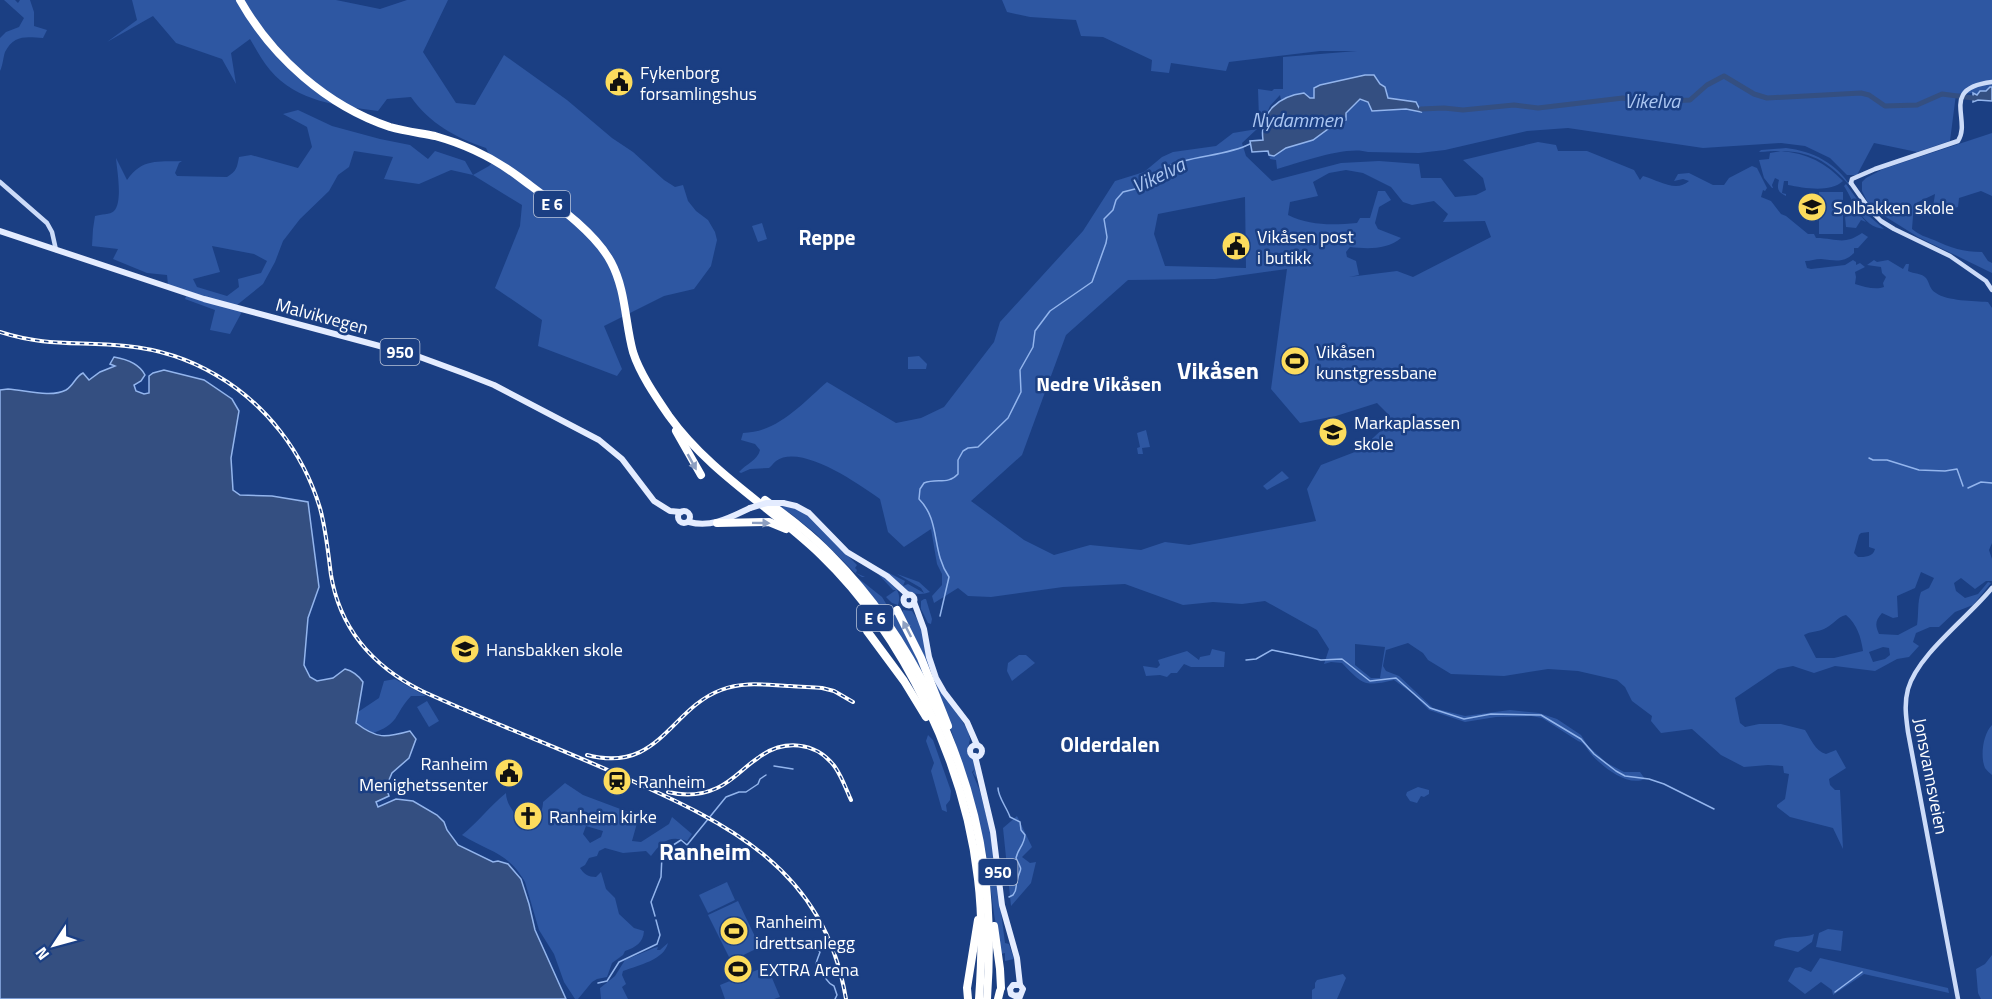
<svg xmlns="http://www.w3.org/2000/svg" width="1992" height="999" viewBox="0 0 1992 999" font-family="'Titillium Web',sans-serif">
  <style>
    .green { fill: #2e57a2; fill-rule: evenodd }
    .water { fill: #344f81; stroke: #93b5ed; stroke-width: 1.5 }
    .lines { fill: none; stroke-linecap: round; stroke-linejoin: round }
    .stream { stroke: #93b5ed; stroke-width: 1.5 }
    .river { stroke: #344f81; stroke-width: 5 }
    .secondary { stroke: #ccdbf8; stroke-width: 4.5 }
    .primary { stroke: #e4ecff; stroke-width: 6 }
    .highway { stroke: #fff; stroke-width: 8 }
    .rail-casing { stroke: #fff; stroke-width: 4 }
    .rail { stroke: #1b3f83; stroke-width: 1.5; stroke-dasharray: 4.5; stroke-linecap: butt }
    .primary-bridge { stroke: #e4ecff; stroke-width: 6 }
    .oneway { fill: #8d9fc1 }
    .labels { text-anchor: middle; dominant-baseline: central; stroke-width: 5; stroke-linejoin: round; paint-order: stroke }
    .shield { fill: #1b3f83; stroke: #bbc5da; stroke-width: 1.5 }
    .shield-label { font-size: 16px; font-weight: bold; fill: #fff }
    .poi-label { font-size: 18px; fill: #fff; stroke: #1b3f83; text-anchor: start }
    .street-label { font-size: 18px; fill: #fff; stroke: #1b3f83 }
    .water-label { font-size: 20px; font-style: italic; fill: #abc6f2; stroke: #1b3f83 }
    .neighbourhood-label { font-size: 20px; font-weight: bold; fill: #fff; stroke: #1b3f83 }
    .quarter-label { font-size: 21px; font-weight: bold; fill: #fff; stroke: #1b3f83 }
    .district-label { font-size: 24px; font-weight: bold; fill: #fff; stroke: #1b3f83 }
  </style>
  <rect width="100%" height="100%" fill="#1b3f83"/>
  <g class="green">
    <path d="M4 0H15L18 3 20 0H30L34 12V26L47 30 43 38C27 37 14 34 5 52 3 58 3 65 0 71V38L6 32 19 27 24 18Z"/>
    <path d="M132 0H336L380 9 407 0H448L423 52 456 103 475 105 504 55 567 100 612 138 633 152 664 180 675 187 683 185 688 201 696 211 708 220 715 232 717 240 711 266 694 289 664 296 604 326 622 369 617 376 538 346 542 320 495 288 520 226 522 205 473 175 451 170 419 184 384 179 393 157 354 151 349 167 338 175 329 191 300 219 283 241 275 262 263 284 237 305 244 308 230 334 210 330 215 310 185 299 186 296 168 285 167 275 147 273 113 259 118 249 92 246 93 229 95 216C101 214 110 215 114 211 123 201 117 171 116 158L127 180C142 158 158 162 182 161L179 163 175 173 177 176 227 177C237 171 237 167 239 157L251 155 298 168 312 147 307 127 283 114 298 110 332 126 380 139 410 145 428 159 435 151 465 161 473 175 489 166 493 162 486 148C456 138 429 123 411 97L387 99 378 111C339 106 297 102 270 70 262 61 256 49 250 39L231 53 236 84 222 59 176 43 153 16 107 42 137 20ZM212 246 254 254 267 261 261 273 238 279 239 287 227 296 197 287 193 279 220 272Z"/>
    <path d="M1002 0H1992V87L1977 95 1973 93 1956 94 1950 141 1917 152 1874 143 1857 175H1847L1830 158 1805 146 1781 143 1703 148 1568 128 1527 131 1445 150 1419 153 1368 152C1347 145 1298 163 1277 169L1276 160 1270 159 1269 155 1274 156 1286 148 1313 140 1335 124 1346 120 1345 112 1360 99 1368 102 1372 111 1406 109 1421 112 1416 102 1387 99V92L1374 75H1365L1320 85 1314 88V98H1284L1281 100 1280 95 1270 106 1265 117 1260 120 1259 119 1258 89 1272 91 1274 89H1283V57L1357 51H1320L1229 62 1226 71 1171 63 1169 73 1151 71 1152 60 1103 37 1081 36 1076 20 1030 17 1007 12Z"/>
    <path d="M1257 129 1242 143 1246 156 1272 181 1341 163 1379 161 1419 164 1421 178H1441L1455 197 1476 195 1486 190 1483 178 1463 160 1538 142 1556 145 1558 151H1587L1634 170 1640 180 1643 176C1658 180 1676 193 1689 181L1683 179 1674 181 1678 174 1689 173 1713 185H1724L1729 178 1752 166 1757 168 1767 188 1765 191 1763 190 1761 197 1771 201 1781 214 1786 216 1808 234H1814L1816 238C1837 238 1843 246 1862 233L1868 237 1858 248H1854V253C1843 264 1834 260 1821 259 1815 259 1811 261 1805 261L1807 268 1811 269 1845 265 1853 260 1856 262V265L1860 263 1865 267 1855 272 1856 277 1855 284C1864 287 1876 290 1884 287L1883 283 1886 277 1882 273 1881 267 1867 265 1874 260 1877 262 1888 260 1903 269 1906 264H1909L1908 271C1914 274 1922 273 1926 278 1930 283 1929 289 1936 293 1947 301 1974 301 1988 302L1992 308V543L1989 550 1992 559V581H1986L1975 589 1961 578 1954 583 1956 591 1965 598 1978 594 1988 582 1991 583 1973 605 1955 612 1939 627H1930L1916 633 1913 642 1919 646 1909 657 1897 659 1875 671 1835 666 1814 673 1793 666 1778 669 1735 698 1740 723 1745 727 1759 724H1781L1805 730C1811 739 1815 751 1826 754L1836 750 1846 768 1829 779 1830 785 1835 790H1840L1843 849 1833 828 1790 817 1777 807V805L1785 799 1789 774 1784 773 1783 766 1768 765 1744 767 1721 755 1692 729 1661 733 1651 721 1652 716 1632 701 1625 687 1617 680 1578 671 1548 669 1504 676 1451 674 1428 660 1423 653 1408 643 1386 650 1383 666 1386 671 1399 676 1433 708 1465 716 1510 710 1539 713 1557 719 1581 735 1588 746 1607 763 1624 772H1640L1645 779C1627 787 1603 767 1591 754 1586 748 1585 743 1578 741L1542 718 1531 716 1496 717 1465 722 1429 710 1413 694 1394 680C1364 687 1363 685 1342 663L1331 662 1324 664 1329 649 1317 630 1265 601 1242 604 1213 602 1183 605 1125 584 1063 587 991 597 968 596 958 588 934 603 932 596 942 585V574L937 564 931 529 904 547 888 532 880 499C860 485 801 443 776 461 773 463 772 466 769 468L750 469 741 473 739 472C746 464 758 460 760 450L755 444 741 440 743 433C777 433 804 402 827 382L896 423 921 418 944 407 994 342 1000 322 1083 231 1115 181 1144 172 1162 157 1173 152 1216 146 1233 133ZM1346 170 1363 173 1391 187 1403 202 1412 205 1434 201 1448 214 1443 222 1485 221 1491 237 1413 277 1397 271 1349 277 1359 275 1356 261 1347 257 1346 252 1350 247C1367 249 1387 250 1401 238L1378 229 1375 223 1379 207 1391 200 1385 191H1378L1370 218H1360L1357 223C1333 225 1310 226 1288 215L1290 202 1318 196 1313 182 1329 173ZM1245 197 1246 268 1165 266 1154 234 1158 214ZM1287 269 1271 389 1300 423 1336 416 1377 403 1390 416 1388 424 1360 450 1321 465 1307 489 1316 521 1189 545 1165 542 1141 550 1090 545 1054 555 1024 540 971 501 1022 455 1066 335 1128 280 1215 279ZM1869 532V547L1875 549C1873 557 1865 557 1858 557L1854 553 1859 535 1861 533ZM1921 572 1934 578 1929 588 1921 592C1917 603 1919 613 1917 625L1898 635 1879 634C1875 625 1875 621 1882 613L1893 618 1898 617 1897 596 1915 588ZM1846 615C1857 624 1861 637 1863 651L1834 658H1816L1804 635C1811 631 1817 632 1824 629 1832 626 1837 617 1846 615ZM1355 644 1385 647 1380 678H1371L1355 665ZM1883 647 1889 648 1890 655 1885 659 1873 662 1869 652Z"/>
    <path d="M1992 133V196L1981 191 1959 198 1958 207 1932 214 1935 194 1914 204 1912 229C1919 235 1926 237 1934 240 1951 248 1963 252 1982 252L1988 261 1992 263V273L1918 237 1870 207 1862 191V182L1866 178 1883 169Z"/>
    <path d="M1786 148C1812 151 1837 163 1851 187 1823 154 1800 148 1759 152L1761 150Z"/>
    <path d="M1781 151C1807 153 1826 163 1843 181 1830 193 1804 188 1788 185V181H1784L1782 193 1786 194V196C1777 192 1777 188 1779 180L1775 178 1772 185 1773 188H1772L1764 178 1759 160 1769 159 1770 153Z"/>
    <path d="M1846 184 1869 216 1884 229C1862 227 1854 202 1844 186Z"/>
    <rect x="1819" y="192" width="24" height="42"/>
    <polygon points="1851,204 1866,222 1861,220 1856,228 1846,227 1845,217 1850,215"/>
    <polygon points="762,223 767,239 758,242 752,226"/>
    <polygon points="919,356 927,364 926,369 908,369 908,357"/>
    <polygon points="1146,430 1150,447 1142,448 1143,454 1138,454 1137,448 1140,447 1137,433"/>
    <polygon points="1282,471 1289,478 1267,490 1263,486"/>
    <polygon points="775,505 794,508 808,515 857,565 855,568 857,570 856,573 865,577 862,577 854,572 816,534 790,513"/>
    <path d="M879 568 905 581 903 586 908 584 924 593 921 588 897 574 919 582 930 592C909 600 894 581 879 568Z"/>
    <polygon points="853,574 882,597 890,610 884,614"/>
    <path d="M879 575H882C892 583 903 591 898 605L892 603 886 597 896 590H893Z"/>
    <polygon points="924,599 926,599 932,619 931,624 928,623 921,609 921,601"/>
    <polygon points="903,610 912,611 921,625 930,667 968,731 970,739 967,752 973,759 977,779 973,773 975,769 972,772 980,791 991,834 1005,943 1009,944 1014,959 1005,961 1005,953 1001,954 994,914 986,853 972,793 935,682 902,615"/>
    <polygon points="895,615 898,616 941,711 888,620"/>
    <polygon points="1212,649 1225,652 1224,667 1191,667 1184,664 1177,673 1171,673 1167,677 1160,675 1146,676 1143,666 1157,668 1160,665 1158,660 1187,651 1199,660 1200,657 1210,655"/>
    <polygon points="1019,655 1026,655 1035,663 1012,681 1007,671 1008,663"/>
    <path d="M395 679 426 696H411C393 715 401 724 370 734L356 723 358 712 379 698 384 681Z"/>
    <polygon points="427,701 439,721 429,727 417,707"/>
    <path d="M1992 725V775C1990 773 1987 771 1985 768 1980 756 1983 734 1992 725Z"/>
    <polygon points="928,735 933,740 951,791 950,800 946,805 947,812 942,810 931,771 934,763 926,741"/>
    <path d="M565 783 583 795 639 816 632 841 641 842 669 824 672 817 692 834 687 841C668 835 662 842 651 856L646 851 623 853 605 848 599 851 597 856 589 858 585 865 580 868C584 874 588 877 596 877L601 872 606 889 615 898 619 914 634 928 644 931C643 943 636 947 625 951L623 955 612 963 607 977 597 979 592 982 578 999H575L564 982 554 954 539 930 525 882C508 852 489 852 462 835 478 822 490 806 506 793 506 805 517 817 525 825 536 824 543 813 543 802ZM586 826 603 831 601 837 590 843 583 834Z"/>
    <polygon points="1418,787 1429,790 1429,794 1424,797 1421,796 1417,803 1410,801 1406,795 1407,792"/>
    <polygon points="1017,816 1032,847 1022,857 1030,863 1036,862 1031,883 1011,906 1003,828"/>
    <polygon points="727,882 735,900 708,913 699,895"/>
    <polygon points="738,901 760,947 731,961 708,915"/>
    <polygon points="1828,929 1843,931 1841,951 1816,947 1819,933"/>
    <path d="M1814 934 1812 942 1798 952 1774 946 1775 941C1787 935 1802 939 1814 934Z"/>
    <path d="M668 943C664 960 639 965 623 971L622 975 626 984 622 987 628 999H601L600 988 615 976 625 960 654 948 658 947 657 950H660Z"/>
    <polygon points="1992,955 1992,999 1981,999 1978,993 1976,969 1985,964"/>
    <polygon points="1820,958 1948,988 1949,993 1864,974 1833,995 1832,990 1821,982 1805,994 1788,981 1795,968 1800,967 1811,972"/>
    <polygon points="767,966 780,997 774,999 725,999 720,985"/>
    <polygon points="1343,974 1346,978 1337,999 1312,999 1312,990 1315,988 1315,983 1317,980"/>
  </g>
  <g class="water">
    <path d="M1365 75H1374L1380 84 1385 87 1388 98 1416 102 1421 112 1406 109 1372 111 1368 102 1360 99 1346 113V120L1335 124 1313 140 1286 148 1274 156 1269 155 1268 151 1252 152 1250 141 1263 140C1259 112 1279 96 1304 93L1310 98H1314V88L1320 85Z"/>
    <polygon points="1990,87 1992,87 1992,101 1978,100 1973,102 1973,93 1977,95 1980,91 1986,91"/>
    <path d="M114 357C126 359 139 363 145 375L141 381 134 385 136 391 144 394 149 393V376L153 373 164 370 204 380 232 399 239 411 231 458 233 490 240 495 272 496 308 502 319 587 308 618 304 665 310 677 317 681 333 678 345 669C353 671 358 675 363 682L356 723C377 739 385 738 410 731L416 739 409 758 392 773 386 787 389 796 376 802 378 807 396 799 413 801 437 815 444 822 447 830 458 845 493 862 498 861 508 864 521 879 529 904 535 930 566 999H0V390L8 389C25 390 51 398 66 390 74 385 75 377 83 373L89 380 100 372 115 366 110 364Z"/>
  </g>
  <g class="lines">
    <g class="stream">
      <polyline points="1869,458 1873,460 1887,460 1919,470 1945,471 1957,469 1963,486"/>
      <polyline points="1968,488 1981,482 1992,483"/>
      <path d="M940 616 949 577C931 551 941 521 919 499L920 489 924 483C937 478 948 485 958 474V460L963 451 968 448 978 447 1008 418 1021 392 1020 370 1033 347 1035 331 1050 311 1092 282 1106 243 1107 237 1104 219 1113 210 1116 200 1123 192 1143 187C1149 182 1152 176 1160 171 1187 154 1222 158 1250 144"/>
      <polyline points="1246,660 1256,659 1272,650 1321,660 1342,659 1370,681 1396,678 1430,708 1464,719 1491,714 1541,715 1581,739 1594,754 1616,771 1625,776 1649,779 1664,784 1714,809"/>
      <polyline points="774,766 793,769"/>
      <path d="M998 788C998 797 1007 808 1010 817L1020 822 1021 830 1025 835C1024 846 1018 848 1016 858 1024 874 1020 866 1017 881 1015 887 1018 889 1013 895L1009 897"/>
      <polyline points="655,916 651,902 661,877 662,855 664,851 681,840 687,845 726,797 739,792 746,792 758,784 760,779 766,775"/>
      <path d="M813 943 820 952C815 967 813 964 823 975 828 980 827 983 834 986L837 995 835 999"/>
      <polyline points="598,983 607,981 619,962 657,944 660,935 656,920"/>
      <polyline points="1835,992 1862,972"/>
    </g>
    <polyline class="river" points="1421,109 1444,108 1463,110 1514,105 1538,108 1623,98 1643,102 1690,100 1707,85 1724,76 1754,94 1767,98 1861,93 1869,95 1885,106 1917,105 1942,94 1973,98"/>
    <g class="secondary">
      <polyline points="0,182 47,223 52,232 56,250"/>
      <path d="M1851 183 1852 179 1875 169 1958 141C1972 120 1939 88 1992 82"/>
      <polyline points="1851,183 1870,210 1881,221 1894,229 1950,256 1986,281 1992,290"/>
      <path d="M1958 999 1908 732C1906 717 1904 704 1908 689 1918 654 1969 617 1992 588"/>
    </g>
    <g class="primary">
      <polyline points="0,231 204,299 417,356 466,374 494,385 599,440 622,459 654,501 670,511 681,512"/>
      <polyline points="783,503 796,506 809,513 847,552 887,576 908,595"/>
      <circle cx="684" cy="517" r="6"/>
      <path d="M689 522C711 528 729 518 750 508"/>
      <circle cx="909" cy="600" r="5.5"/>
      <polyline points="914,602 924,629 929,657 936,678 944,692 967,722 977,745"/>
      <circle cx="976" cy="751" r="6"/>
      <polyline points="975,756 993,832 1002,905 1017,958 1020,985"/>
      <polyline points="1019,999 1023,989 1020,985 1013,985 1010,989 1011,994 1015,996 1020,995"/>
    </g>
    <g class="highway">
      <path d="M240 0C272 57 327 106 390 127 404 131 420 133 435 136 464 144 495 159 519 177 548 199 594 230 611 262 626 290 625 323 633 352 640 374 656 397 669 416 710 473 771 507 821 555 905 636 965 764 978 879 983 919 982 959 979 999"/>
      <polyline points="676,431 701,475"/>
      <path d="M765 500C788 517 811 534 831 555 911 635 969 756 984 868 990 912 990 955 987 999"/>
      <polyline points="717,523 769,522 786,529"/>
      <polyline points="897,610 921,658 948,726"/>
      <polyline points="867,631 904,681 926,717"/>
      <polyline points="994,926 1000,969 1001,988"/>
      <polyline points="968,999 967,988 978,920"/>
      <polyline points="998,999 1000,991"/>
    </g>
    <g class="rail-casing">
      <g id="rail">
        <path d="M0 332C46 347 80 341 126 346 157 349 189 359 216 375 266 404 303 452 320 508 326 530 328 552 331 575 340 629 374 667 422 691 487 721 554 746 619 775 729 824 824 868 846 999"/>
        <path d="M587 755C659 774 670 709 721 690 744 681 766 685 790 686 801 687 811 687 822 688L834 691 853 702"/>
        <path d="M668 792C684 796 702 795 717 788 733 781 744 767 758 758 783 739 816 741 835 767 842 777 846 789 851 800"/>
      </g>
    </g>
    <use href="#rail" class="rail"/>
    <g class="primary-bridge">
      <polyline points="750,508 767,503 783,503"/>
      <polyline points="872,628 892,613"/>
    </g>
  </g>
  <defs><path id="oneway-solid" d="M-6-.8H1V-3.2L6.5 0L1 3.2V.8H-6Z" transform="scale(1.5)"/></defs>
  <g class="oneway">
    <use href="#oneway-solid" transform="translate(692 462) rotate(61)"/>
    <use href="#oneway-solid" transform="translate(761 523) rotate(1)"/>
    <use href="#oneway-solid" transform="translate(907 629) rotate(-117)"/>
  </g>
  <defs>
    <g id="civic-disc" transform="scale(1.5)"><circle r="9.5" fill="#fcdc5d" stroke="#1b3f83"/><path d="M-.6-6.5H3V-4.5H.6V-3L4-1V1h2V6H-6V1h2V-1L-.6-3ZM-1.2 2.5V6h2.4V2.5Z" fill="#111"/></g>
    <g id="school-disc" transform="scale(1.5)"><circle r="9.5" fill="#fcdc5d" stroke="#1b3f83"/><path d="M0-5L7-2L0 1L-7-2ZM-4 1L0 2.5L4 1V4Q0 6-4 4Z" fill="#111"/></g>
    <g id="stadium-disc" transform="scale(1.5)"><circle r="9.5" fill="#fcdc5d" stroke="#1b3f83"/><path d="M0-5a6.5 5 0 1 0 0 10a6.5 5 0 1 0 0-10ZM-3.5-1.8h7v3.6h-7Z" fill="#111"/></g>
    <g id="station-disc" transform="scale(1.5)"><circle r="9.5" fill="#fcdc5d" stroke="#1b3f83"/><path d="M-3-6H3Q5-6 5-4V2Q5 4 3 4L4.5 6H3L1.5 4h-3L-3 6H-4.5L-3 4Q-5 4-5 2V-4Q-5-6-3-6ZM-3.5-4v3h7v-3ZM-3.5 1v1.5H-2V1ZM2 1v1.5H3.5V1Z" fill="#111"/></g>
    <g id="church-disc" transform="scale(1.5)"><circle r="9.5" fill="#fcdc5d" stroke="#1b3f83"/><path d="M-1.2-6h2.4v3.5h3.3v2.4h-3.3V6h-2.4V-.1h-3.3v-2.4h3.3Z" fill="#111"/></g>
  </defs>
  <g fill-rule="evenodd">
    <use href="#civic-disc" x="619" y="82"/>
    <use href="#school-disc" x="1812" y="207"/>
    <use href="#civic-disc" x="1236" y="246"/>
    <use href="#stadium-disc" x="1295" y="361"/>
    <use href="#school-disc" x="1333" y="432"/>
    <use href="#school-disc" x="465" y="649"/>
    <use href="#civic-disc" x="509" y="773"/>
    <use href="#station-disc" x="617" y="781"/>
    <use href="#church-disc" x="528" y="816"/>
    <use href="#stadium-disc" x="734" y="931"/>
    <use href="#stadium-disc" x="738" y="969"/>
  </g>
  <g class="labels">
    <g class="shield">
      <rect x="534" y="191" width="36" height="26" rx="4.5"/>
      <rect x="380.5" y="339" width="39" height="26" rx="4.5"/>
      <rect x="857" y="605" width="36" height="26" rx="4.5"/>
      <rect x="978.5" y="859" width="39" height="26" rx="4.5"/>
    </g>
    <g class="shield-label">
      <text x="552" y="204">E 6</text>
      <text x="400" y="352">950</text>
      <text x="875" y="618">E 6</text>
      <text x="998" y="872">950</text>
    </g>
    <g class="poi-label">
      <text x="640" y="72">Fykenborg<tspan x="640" dy="21">forsamlingshus</tspan></text>
      <text x="1833" y="207">Solbakken skole</text>
      <text x="1257" y="236">Vikåsen post<tspan x="1257" dy="21">i butikk</tspan></text>
      <text x="1316" y="351">Vikåsen<tspan x="1316" dy="21">kunstgressbane</tspan></text>
      <text x="1354" y="422">Markaplassen<tspan x="1354" dy="21">skole</tspan></text>
      <text x="486" y="649">Hansbakken skole</text>
      <text x="488" y="763" text-anchor="end">Ranheim<tspan x="488" dy="21">Menighetssenter</tspan></text>
      <text x="638" y="781">Ranheim</text>
      <text x="549" y="816">Ranheim kirke</text>
      <text x="755" y="921">Ranheim<tspan x="755" dy="21">idrettsanlegg</tspan></text>
      <text x="759" y="969">EXTRA Arena</text>
    </g>
    <g class="street-label">
      <text transform="translate(322 316) rotate(15)">Malvikvegen</text>
      <text transform="translate(1931 776) rotate(79)">Jonsvannsveien</text>
    </g>
    <g class="water-label">
      <text x="1652" y="100">Vikelva</text>
      <text x="1297" y="119">Nydammen</text>
      <text transform="translate(1158 175) rotate(-26)">Vikelva</text>
    </g>
    <g class="neighbourhood-label">
      <text x="1099" y="383">Nedre Vikåsen</text>
    </g>
    <g class="quarter-label">
      <text x="827" y="237">Reppe</text>
      <text x="1110" y="744">Olderdalen</text>
    </g>
    <g class="district-label">
      <text x="1218" y="370">Vikåsen</text>
      <text x="705" y="851">Ranheim</text>
    </g>
  </g>
  <g transform="translate(54 945) rotate(234)" stroke="#1b3f83" stroke-width="4.5" paint-order="stroke">
  <path d="M0-4.5L10 22L0 15L-10 22Z" fill="#ffffff"/>
  <text y="-9" font-size="16" font-weight="bold" text-anchor="middle" fill="#ffffff">N</text>
  </g>
</svg>
